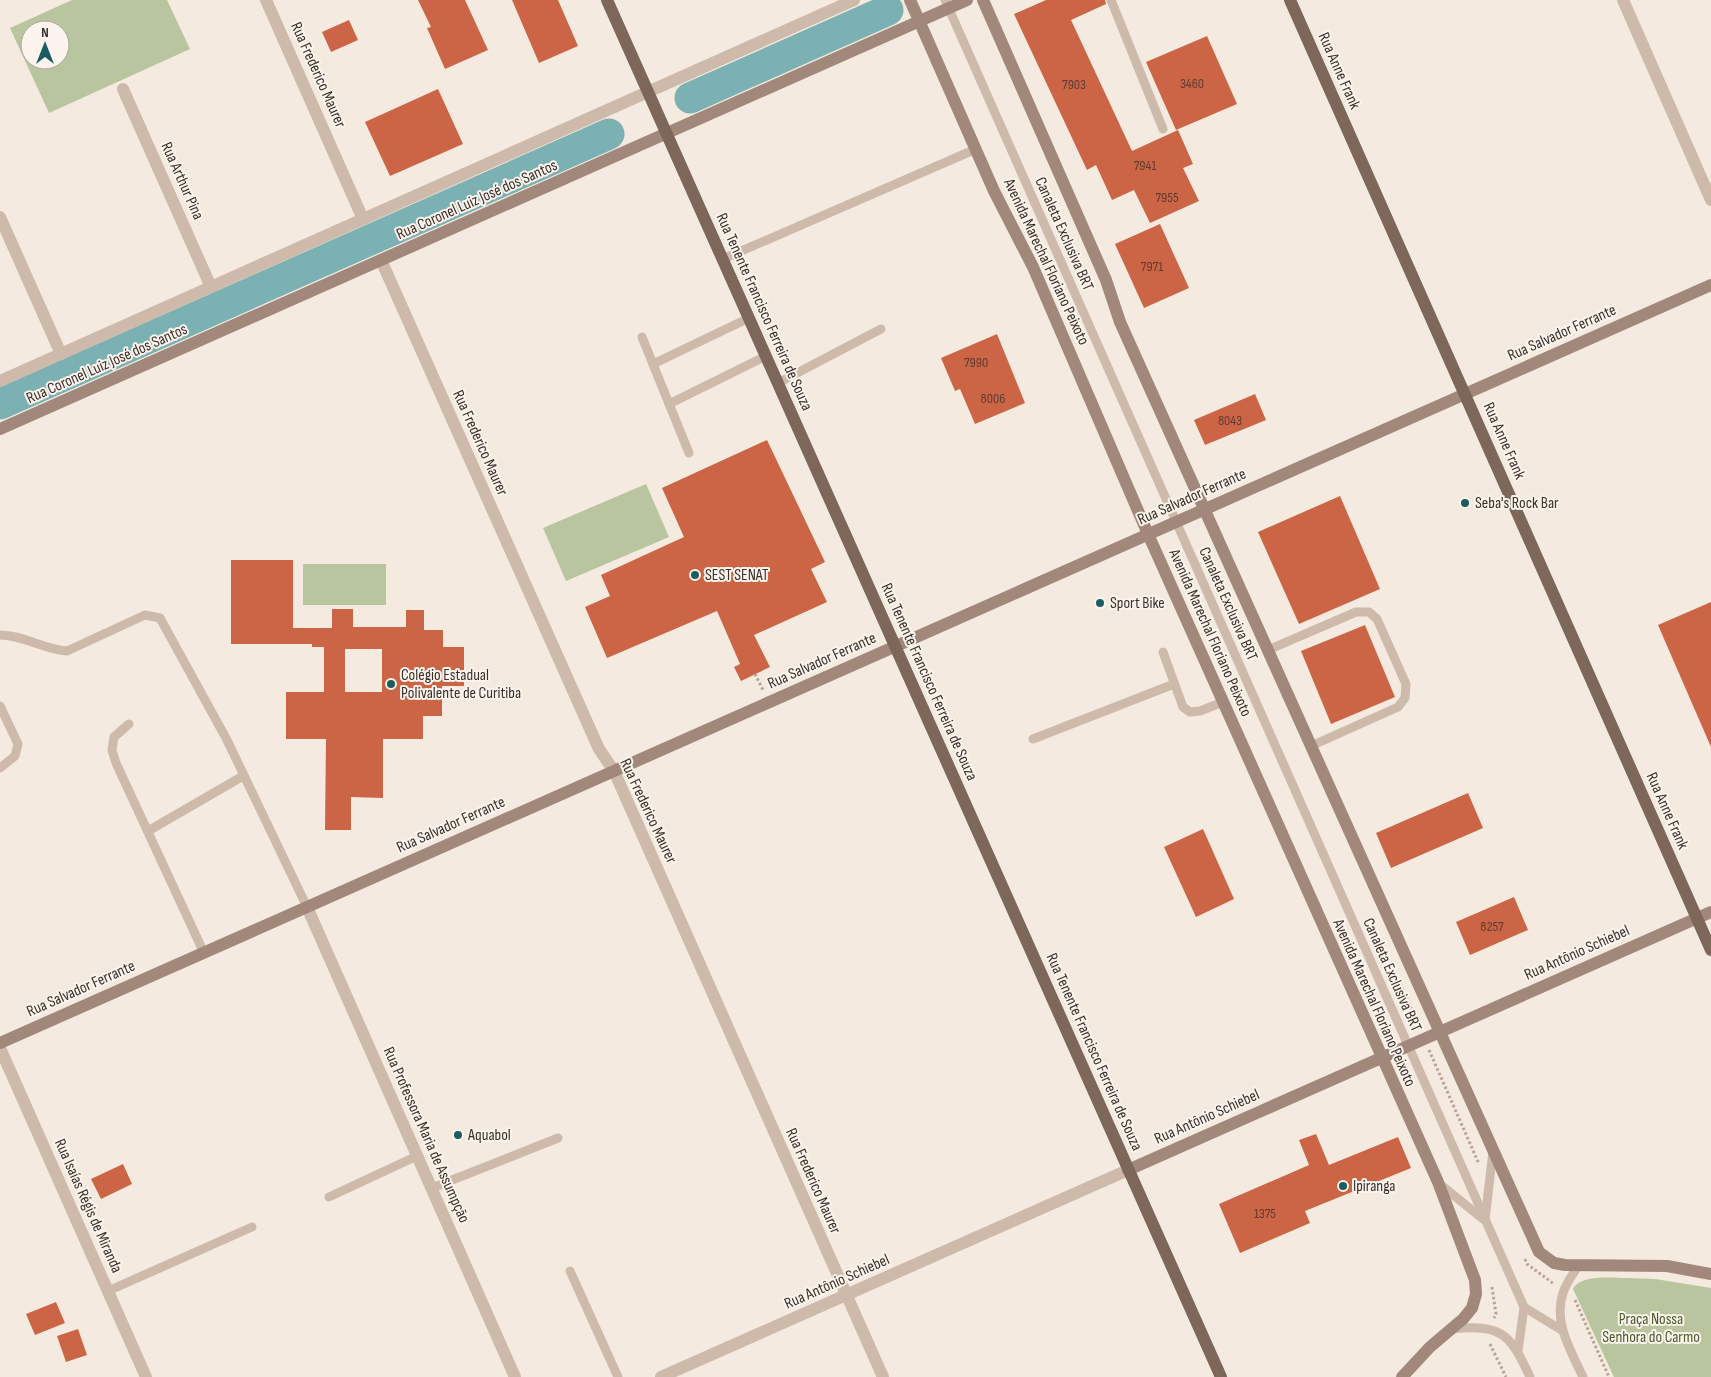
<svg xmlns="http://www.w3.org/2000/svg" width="1711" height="1377" viewBox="0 0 1711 1377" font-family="'Sofia Sans Condensed',sans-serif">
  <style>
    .green { fill: #b8c59e; fill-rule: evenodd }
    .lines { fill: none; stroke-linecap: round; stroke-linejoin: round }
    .river { stroke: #7cb1b3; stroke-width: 31 }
    .building { fill: #cc6545; fill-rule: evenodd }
    .path { stroke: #b9a494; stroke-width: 3; stroke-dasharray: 2.5 2.5; stroke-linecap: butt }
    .lane { stroke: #cdbaaa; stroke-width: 9 }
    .street { stroke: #cdbaaa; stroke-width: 12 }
    .secondary { stroke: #a1887b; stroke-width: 12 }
    .primary { stroke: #7d665a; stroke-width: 12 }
    .poi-dot { fill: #1c5b5f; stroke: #fbf4ec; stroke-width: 2 }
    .labels { text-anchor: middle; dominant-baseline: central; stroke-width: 4; stroke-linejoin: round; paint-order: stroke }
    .number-label { font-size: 14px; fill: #5f3c31 }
    .street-label { font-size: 16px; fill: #3b2f2a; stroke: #fbf4ec }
    .poi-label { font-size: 16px; fill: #3b2f2a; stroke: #fbf4ec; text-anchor: start }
    .park-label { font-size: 16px; fill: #4a5a2c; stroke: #fbf4ec }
  </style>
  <rect width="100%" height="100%" fill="#f4eadf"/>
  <g class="green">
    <path d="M72 0H167L190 49 49 113 10 28ZM30 30H60V60H30Z"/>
    <polygon points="646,484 669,537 566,581 543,528"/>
    <rect x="303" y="564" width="83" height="41"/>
    <path d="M1626 1278 1655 1279 1711 1288V1377H1614L1573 1289C1581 1274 1612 1278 1626 1278Z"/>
  </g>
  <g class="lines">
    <g class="river">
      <polyline points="690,98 888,10"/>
      <polyline points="0,404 609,134"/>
    </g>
  </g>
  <g class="building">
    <polygon points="418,0 465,0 488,50 445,69 427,28 431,27"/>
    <polygon points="512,0 558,0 578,46 539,63"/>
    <polygon points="1046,0 1105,0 1106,4 1071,20 1132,151 1178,130 1193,164 1183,168 1199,201 1150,223 1134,190 1112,200 1096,165 1087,170 1014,14"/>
    <polygon points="349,20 358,40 331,52 322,32"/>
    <polygon points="1207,36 1237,104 1176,130 1146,62"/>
    <polygon points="438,89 463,144 390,176 365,122"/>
    <polygon points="1160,224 1189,288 1144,308 1115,244"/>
    <polygon points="997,334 1025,403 975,424 960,389 955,391 941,358"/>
    <polygon points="1255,394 1266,420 1205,445 1194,420"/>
    <polygon points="767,440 825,562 811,569 827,602 754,635 770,667 741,681 734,667 740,664 717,611 607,658 585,607 610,596 601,575 684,537 662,488"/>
    <polygon points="1340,496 1380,589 1299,624 1258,532"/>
    <path d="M231 560H293V628H332V609H353V627H406V610H424V630H443V647H464V686H442V716H423V739H383V798L351 797V830H325L326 739H286V692H324V647H312V644H231ZM345 649H382V692H345Z"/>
    <polygon points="1711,602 1711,747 1658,625"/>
    <polygon points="1365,625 1395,697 1331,724 1301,651"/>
    <polygon points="1468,793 1483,828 1391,868 1376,833"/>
    <polygon points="1203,829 1234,899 1196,917 1164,847"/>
    <polygon points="1514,897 1528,930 1470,955 1456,922"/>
    <polygon points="1316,1134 1329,1165 1398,1137 1411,1168 1305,1211 1310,1223 1240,1253 1219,1204 1309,1165 1299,1140"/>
    <polygon points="123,1164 132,1184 101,1199 91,1179"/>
    <polygon points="56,1302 65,1323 35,1335 26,1314"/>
    <polygon points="78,1329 87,1355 66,1362 57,1336"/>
  </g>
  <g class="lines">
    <g class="path">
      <polyline points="755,674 763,690"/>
      <polyline points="1398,979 1419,1026"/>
      <polyline points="1429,1050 1479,1164"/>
      <polyline points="1525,1259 1527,1264 1554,1284"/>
      <polyline points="1492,1287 1496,1314 1494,1318"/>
      <polyline points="1575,1300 1609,1377"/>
      <polyline points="1490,1344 1506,1377"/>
    </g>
    <g class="lane">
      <polyline points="945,0 1524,1307"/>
      <polyline points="1111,0 1163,129"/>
      <polyline points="723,259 976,149"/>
      <polyline points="642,337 689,453"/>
      <polyline points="653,364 749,318"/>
      <polyline points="778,383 881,329"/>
      <polyline points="669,404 766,356"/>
      <path d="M0 635C23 635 43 649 67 651L145 615 160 618 227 740 307 907"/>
      <polyline points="1268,650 1356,612 1369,612 1377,619 1406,684 1405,698 1398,707 1311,746"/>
      <polyline points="1163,652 1183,707 1190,712 1200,711 1223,702"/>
      <polyline points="0,706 18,744 15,756 0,768"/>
      <polyline points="129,724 114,737 112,750 116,763 204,953"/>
      <polyline points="1033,739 1174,684"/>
      <polyline points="148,831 243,776"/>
      <polyline points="1441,1185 1483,1219"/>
      <polyline points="432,1188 558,1138"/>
      <polyline points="329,1197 417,1156"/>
      <polyline points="1485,1220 1493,1151"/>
      <path d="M1578 1266C1573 1274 1566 1283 1563 1293 1553 1322 1571 1351 1583 1377"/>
      <polyline points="570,1271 618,1377"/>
      <polyline points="108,1291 252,1227"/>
      <polyline points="1524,1307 1563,1331"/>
      <path d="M1452 1329C1501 1324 1510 1333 1530 1377"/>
      <polyline points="1518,1351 1524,1307"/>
    </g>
    <g class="street">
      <polyline points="266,0 363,219"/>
      <polyline points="1623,0 1711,200"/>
      <polyline points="123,89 211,287"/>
      <polyline points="0,217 61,354"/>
      <polyline points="381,260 599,749 614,771 883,1377"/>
      <polyline points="0,381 854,0"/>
      <polyline points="307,907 515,1377"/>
      <polyline points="0,1048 146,1377"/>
      <polyline points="661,1377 1128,1170"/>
    </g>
    <g class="secondary">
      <polyline points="910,0 994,191 1033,267 1148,534 1438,1182 1475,1280 1476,1294 1472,1308 1463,1319 1430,1347 1402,1377"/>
      <polyline points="983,0 1106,280 1120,322 1539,1252 1554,1263 1565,1265 1667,1266 1711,1274"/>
      <polyline points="0,429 967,0"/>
      <polyline points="0,1043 1711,285"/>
      <polyline points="1128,1170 1711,912"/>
    </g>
    <g class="primary">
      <polyline points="607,0 1221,1377"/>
      <polyline points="1290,0 1711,950"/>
    </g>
  </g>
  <g class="poi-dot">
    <circle cx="1465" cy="503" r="5"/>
    <circle cx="695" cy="575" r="5"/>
    <circle cx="1100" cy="603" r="5"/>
    <circle cx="391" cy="684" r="5"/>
    <circle cx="458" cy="1135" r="5"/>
    <circle cx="1343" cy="1186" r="5"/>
  </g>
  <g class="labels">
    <g class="number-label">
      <text x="1192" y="83">3460</text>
      <text x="1074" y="84">7903</text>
      <text x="1145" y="165">7941</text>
      <text x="1167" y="197">7955</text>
      <text x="1152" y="266">7971</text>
      <text x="976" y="362">7990</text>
      <text x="993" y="398">8006</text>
      <text x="1230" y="420">8043</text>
      <text x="1492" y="926">8257</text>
      <text x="1265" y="1213">1375</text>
    </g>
    <g class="street-label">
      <text transform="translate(1339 71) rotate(66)">Rua Anne Frank</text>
      <text transform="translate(318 75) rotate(66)">Rua Frederico Maurer</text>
      <text transform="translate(182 181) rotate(66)">Rua Arthur Pina</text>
      <text transform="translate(477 200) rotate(-24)">Rua Coronel Luiz José dos Santos</text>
      <text transform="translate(1064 234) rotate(66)">Canaleta Exclusiva BRT</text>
      <text transform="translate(1046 262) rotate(65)">Avenida Marechal Floriano Peixoto</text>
      <text transform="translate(764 312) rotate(66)">Rua Tenente Francisco Ferreira de Souza</text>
      <text transform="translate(1562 333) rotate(-24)">Rua Salvador Ferrante</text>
      <text transform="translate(107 364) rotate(-24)">Rua Coronel Luiz José dos Santos</text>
      <text transform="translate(1504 441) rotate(66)">Rua Anne Frank</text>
      <text transform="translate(480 443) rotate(66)">Rua Frederico Maurer</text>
      <text transform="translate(1192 497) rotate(-24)">Rua Salvador Ferrante</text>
      <text transform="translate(1228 604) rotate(66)">Canaleta Exclusiva BRT</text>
      <text transform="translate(1210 633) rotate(66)">Avenida Marechal Floriano Peixoto</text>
      <text transform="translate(822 661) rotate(-24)">Rua Salvador Ferrante</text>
      <text transform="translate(929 682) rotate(66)">Rua Tenente Francisco Ferreira de Souza</text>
      <text transform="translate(648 811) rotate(65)">Rua Frederico Maurer</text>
      <text transform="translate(1667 811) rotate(66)">Rua Anne Frank</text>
      <text transform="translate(451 825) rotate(-24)">Rua Salvador Ferrante</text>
      <text transform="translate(1577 953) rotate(-24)">Rua Antônio Schiebel</text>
      <text transform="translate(1392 975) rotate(66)">Canaleta Exclusiva BRT</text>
      <text transform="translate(81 989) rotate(-24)">Rua Salvador Ferrante</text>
      <text transform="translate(1374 1003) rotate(66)">Avenida Marechal Floriano Peixoto</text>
      <text transform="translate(1094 1052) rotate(66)">Rua Tenente Francisco Ferreira de Souza</text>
      <text transform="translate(1207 1117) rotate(-24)">Rua Antônio Schiebel</text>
      <text transform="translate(426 1135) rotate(66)">Rua Professora Maria de Assumpção</text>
      <text transform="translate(813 1181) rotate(66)">Rua Frederico Maurer</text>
      <text transform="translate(88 1206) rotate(66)">Rua Isaías Régis de Miranda</text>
      <text transform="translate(837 1282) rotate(-24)">Rua Antônio Schiebel</text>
    </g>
    <g class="poi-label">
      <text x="1475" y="503">Seba's Rock Bar</text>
      <text x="705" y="575">SEST SENAT</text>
      <text x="1110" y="603">Sport Bike</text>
      <text x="401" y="675">Colégio Estadual<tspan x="401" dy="18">Polivalente de Curitiba</tspan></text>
      <text x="468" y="1135">Aquabol</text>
      <text x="1353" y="1186">Ipiranga</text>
    </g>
    <g class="park-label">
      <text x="1651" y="1319">Praça Nossa<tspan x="1651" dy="18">Senhora do Carmo</tspan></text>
    </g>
  </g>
  <g transform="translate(45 45)"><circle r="24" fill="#fbf4ec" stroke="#aea59e"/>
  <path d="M0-4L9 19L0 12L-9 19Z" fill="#1c5b5f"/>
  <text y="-8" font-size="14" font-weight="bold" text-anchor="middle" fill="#3b2f2a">N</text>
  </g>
</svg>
